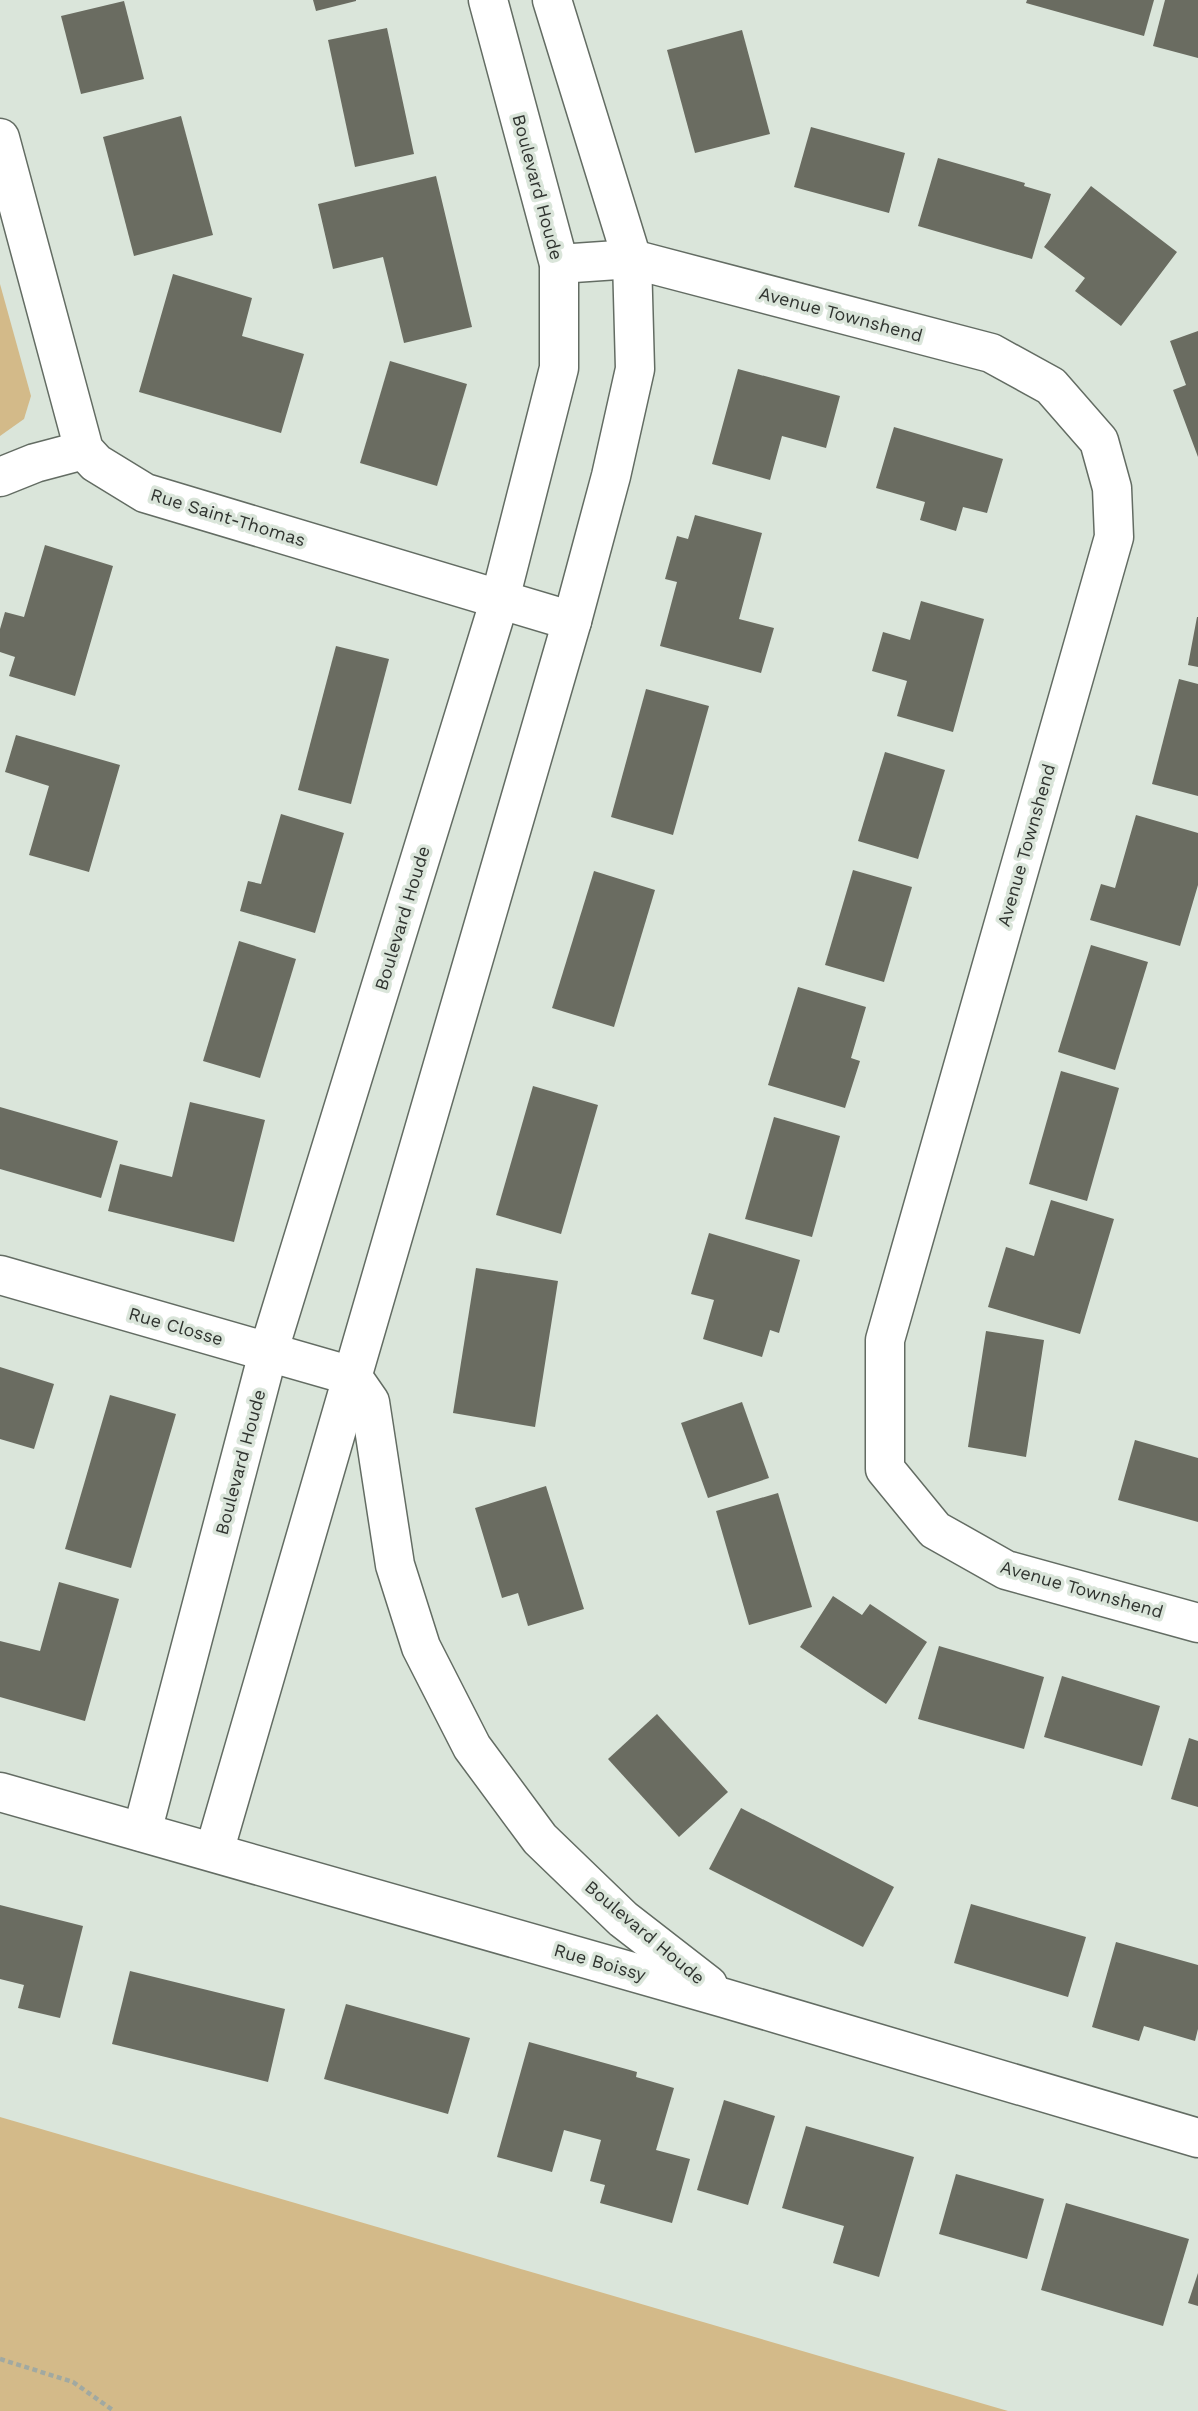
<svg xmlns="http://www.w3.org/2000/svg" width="1198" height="2411" viewBox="0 0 1198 2411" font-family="'Work Sans',sans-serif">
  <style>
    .green { fill: #d3ba89 }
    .building { fill: #6a6c61 }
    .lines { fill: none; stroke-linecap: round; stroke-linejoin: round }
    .minor-casing { stroke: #636c63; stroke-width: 41 }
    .path { stroke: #a1a9a1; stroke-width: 4.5; stroke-dasharray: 5 3.5; stroke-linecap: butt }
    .minor { stroke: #fff; stroke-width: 38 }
    .labels { text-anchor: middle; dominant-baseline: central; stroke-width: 7; stroke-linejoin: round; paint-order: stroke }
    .street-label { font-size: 18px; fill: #303430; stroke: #dae5da }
  </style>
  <rect width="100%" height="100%" fill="#dae5da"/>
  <g class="green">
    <polygon points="0,284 31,396 24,419 0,436"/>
    <polygon points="0,2117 1008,2411 0,2411"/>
  </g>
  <g class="building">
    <polygon points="313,0 356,0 356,1 316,11"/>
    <polygon points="1027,0 1154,0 1144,36 1026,3"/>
    <polygon points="1165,0 1198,0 1198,58 1153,46"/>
    <polygon points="124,1 144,79 81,94 61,16"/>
    <polygon points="387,28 414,154 355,167 328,40"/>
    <polygon points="742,30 770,134 695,153 667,50"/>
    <polygon points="181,116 213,235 134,256 103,137"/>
    <polygon points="811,127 905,153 889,213 794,187"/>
    <polygon points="938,158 1025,183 1024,186 1051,194 1032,259 918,226"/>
    <polygon points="436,176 472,327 404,343 383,257 333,269 318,204"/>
    <polygon points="1091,186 1177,252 1121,326 1075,291 1085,278 1044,247"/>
    <polygon points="173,274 252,298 242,336 304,354 281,433 139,392"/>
    <polygon points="1198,331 1198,457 1173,390 1186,385 1170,341"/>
    <polygon points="390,361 467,384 437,486 360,463"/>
    <polygon points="738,369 840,396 826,448 782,436 770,480 712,464"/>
    <polygon points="894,427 1003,459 987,513 963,507 956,531 920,520 925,502 876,488"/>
    <polygon points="695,515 762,533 739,619 774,628 761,673 660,646 677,582 665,579 677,536 688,539"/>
    <polygon points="45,545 113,566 75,696 9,676 15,657 0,652 0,629 5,612 24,617"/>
    <polygon points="921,601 984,619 953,732 897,716 907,681 872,671 883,632 910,640"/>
    <polygon points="1197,617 1198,617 1198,667 1188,665"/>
    <polygon points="336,646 389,659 351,804 298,790"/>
    <polygon points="1179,679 1198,684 1198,796 1152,784"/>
    <polygon points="646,689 709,706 673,835 611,817"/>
    <polygon points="16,735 120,765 89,872 29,855 49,786 5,772"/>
    <polygon points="885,752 945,770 918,859 858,841"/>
    <polygon points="281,814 344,833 315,933 240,911 248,881 261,884"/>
    <polygon points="1136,815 1198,833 1198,885 1180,946 1090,920 1101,884 1115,888"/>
    <polygon points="853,870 912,887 884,982 825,965"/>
    <polygon points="594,871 655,890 614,1027 552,1008"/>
    <polygon points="239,941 296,959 260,1078 203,1061"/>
    <polygon points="1091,945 1148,962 1115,1070 1058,1052"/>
    <polygon points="798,987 866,1007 851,1058 860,1061 845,1108 768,1085"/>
    <polygon points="1061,1071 1119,1088 1087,1201 1029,1184"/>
    <polygon points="533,1086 598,1105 561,1234 496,1215"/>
    <polygon points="190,1102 265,1120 234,1242 108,1211 120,1164 172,1177"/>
    <polygon points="0,1107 118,1141 101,1198 0,1169"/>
    <polygon points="774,1117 840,1136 812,1237 745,1219"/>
    <polygon points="1051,1200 1114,1219 1080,1334 988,1307 1006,1247 1034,1256"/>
    <polygon points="709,1233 800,1260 779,1333 770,1330 762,1357 703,1339 714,1300 691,1294"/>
    <polygon points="476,1268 558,1281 535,1427 453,1413"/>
    <polygon points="986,1331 1044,1340 1026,1457 968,1447"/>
    <polygon points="0,1367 54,1384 34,1449 0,1439"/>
    <polygon points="110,1395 176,1414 131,1568 65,1549"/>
    <polygon points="742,1402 769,1478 708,1498 681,1423"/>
    <polygon points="1135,1440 1198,1458 1198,1522 1118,1500"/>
    <polygon points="546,1486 584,1609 528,1626 518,1593 502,1598 475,1508"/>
    <polygon points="778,1493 812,1607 749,1625 716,1511"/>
    <polygon points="59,1582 119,1599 85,1721 0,1697 0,1641 40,1651"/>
    <polygon points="833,1596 862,1615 870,1604 927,1642 886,1704 800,1647"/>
    <polygon points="939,1646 1044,1677 1024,1749 918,1719"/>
    <polygon points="1062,1676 1160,1706 1142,1766 1044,1737"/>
    <polygon points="657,1714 728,1792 679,1837 608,1759"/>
    <polygon points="1189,1738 1198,1741 1198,1807 1171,1799"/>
    <polygon points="741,1808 894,1887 863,1947 709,1869"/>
    <polygon points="971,1904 1086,1937 1068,1997 954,1963"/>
    <polygon points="0,1905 83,1926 60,2018 18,2008 24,1985 0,1979"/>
    <polygon points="1116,1942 1198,1965 1198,2029 1195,2041 1144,2026 1139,2041 1092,2027"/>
    <polygon points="130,1971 285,2009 268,2082 112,2044"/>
    <polygon points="346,2004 470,2038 448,2114 324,2079"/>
    <polygon points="529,2042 637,2072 636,2077 674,2088 656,2150 690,2159 672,2223 600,2203 605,2185 590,2181 601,2140 564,2130 552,2172 497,2157"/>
    <polygon points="724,2100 775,2116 748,2205 697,2190"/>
    <polygon points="806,2126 914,2157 879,2277 833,2263 844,2226 782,2208"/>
    <polygon points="956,2174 1044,2199 1027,2259 939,2234"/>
    <polygon points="1066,2203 1189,2239 1163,2326 1041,2290"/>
    <polygon points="1198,2273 1198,2306 1188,2303"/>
  </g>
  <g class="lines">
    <g class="minor-casing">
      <g id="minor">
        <polyline points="0,138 84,450 96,463 145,493 572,621"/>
        <polyline points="559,264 632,259 991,353 1051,386 1099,441 1112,488 1114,537 885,1340 885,1469 935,1530 1006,1570 1198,1623"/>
        <polyline points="0,477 35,463 84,450"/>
        <polyline points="0,1275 352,1376"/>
        <polyline points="352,1376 370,1402 395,1565 421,1647 472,1747 540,1839 623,1919 708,1985"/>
        <polyline points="0,1792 724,1998 1198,2138"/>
        <polyline points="142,1832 268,1353 500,599 559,368 559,264 488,0"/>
        <polyline points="214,1852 572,621 611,476 635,369 632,259 552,0"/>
      </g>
    </g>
    <polyline class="path" points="0,2359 73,2382 114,2411"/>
    <use href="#minor" class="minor"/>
  </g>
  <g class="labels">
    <g class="street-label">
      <text transform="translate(538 187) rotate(75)">Boulevard Houde</text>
      <text transform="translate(841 314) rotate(15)">Avenue Townshend</text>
      <text transform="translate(228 517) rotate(17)">Rue Saint-Thomas</text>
      <text transform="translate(1026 845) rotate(-74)">Avenue Townshend</text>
      <text transform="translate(402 918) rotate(-73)">Boulevard Houde</text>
      <text transform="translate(176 1326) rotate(16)">Rue Closse</text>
      <text transform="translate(240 1462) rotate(-75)">Boulevard Houde</text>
      <text transform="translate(1082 1589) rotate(16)">Avenue Townshend</text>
      <text transform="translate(645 1932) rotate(40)">Boulevard Houde</text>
      <text transform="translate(600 1962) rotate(16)">Rue Boissy</text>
    </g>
  </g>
</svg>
